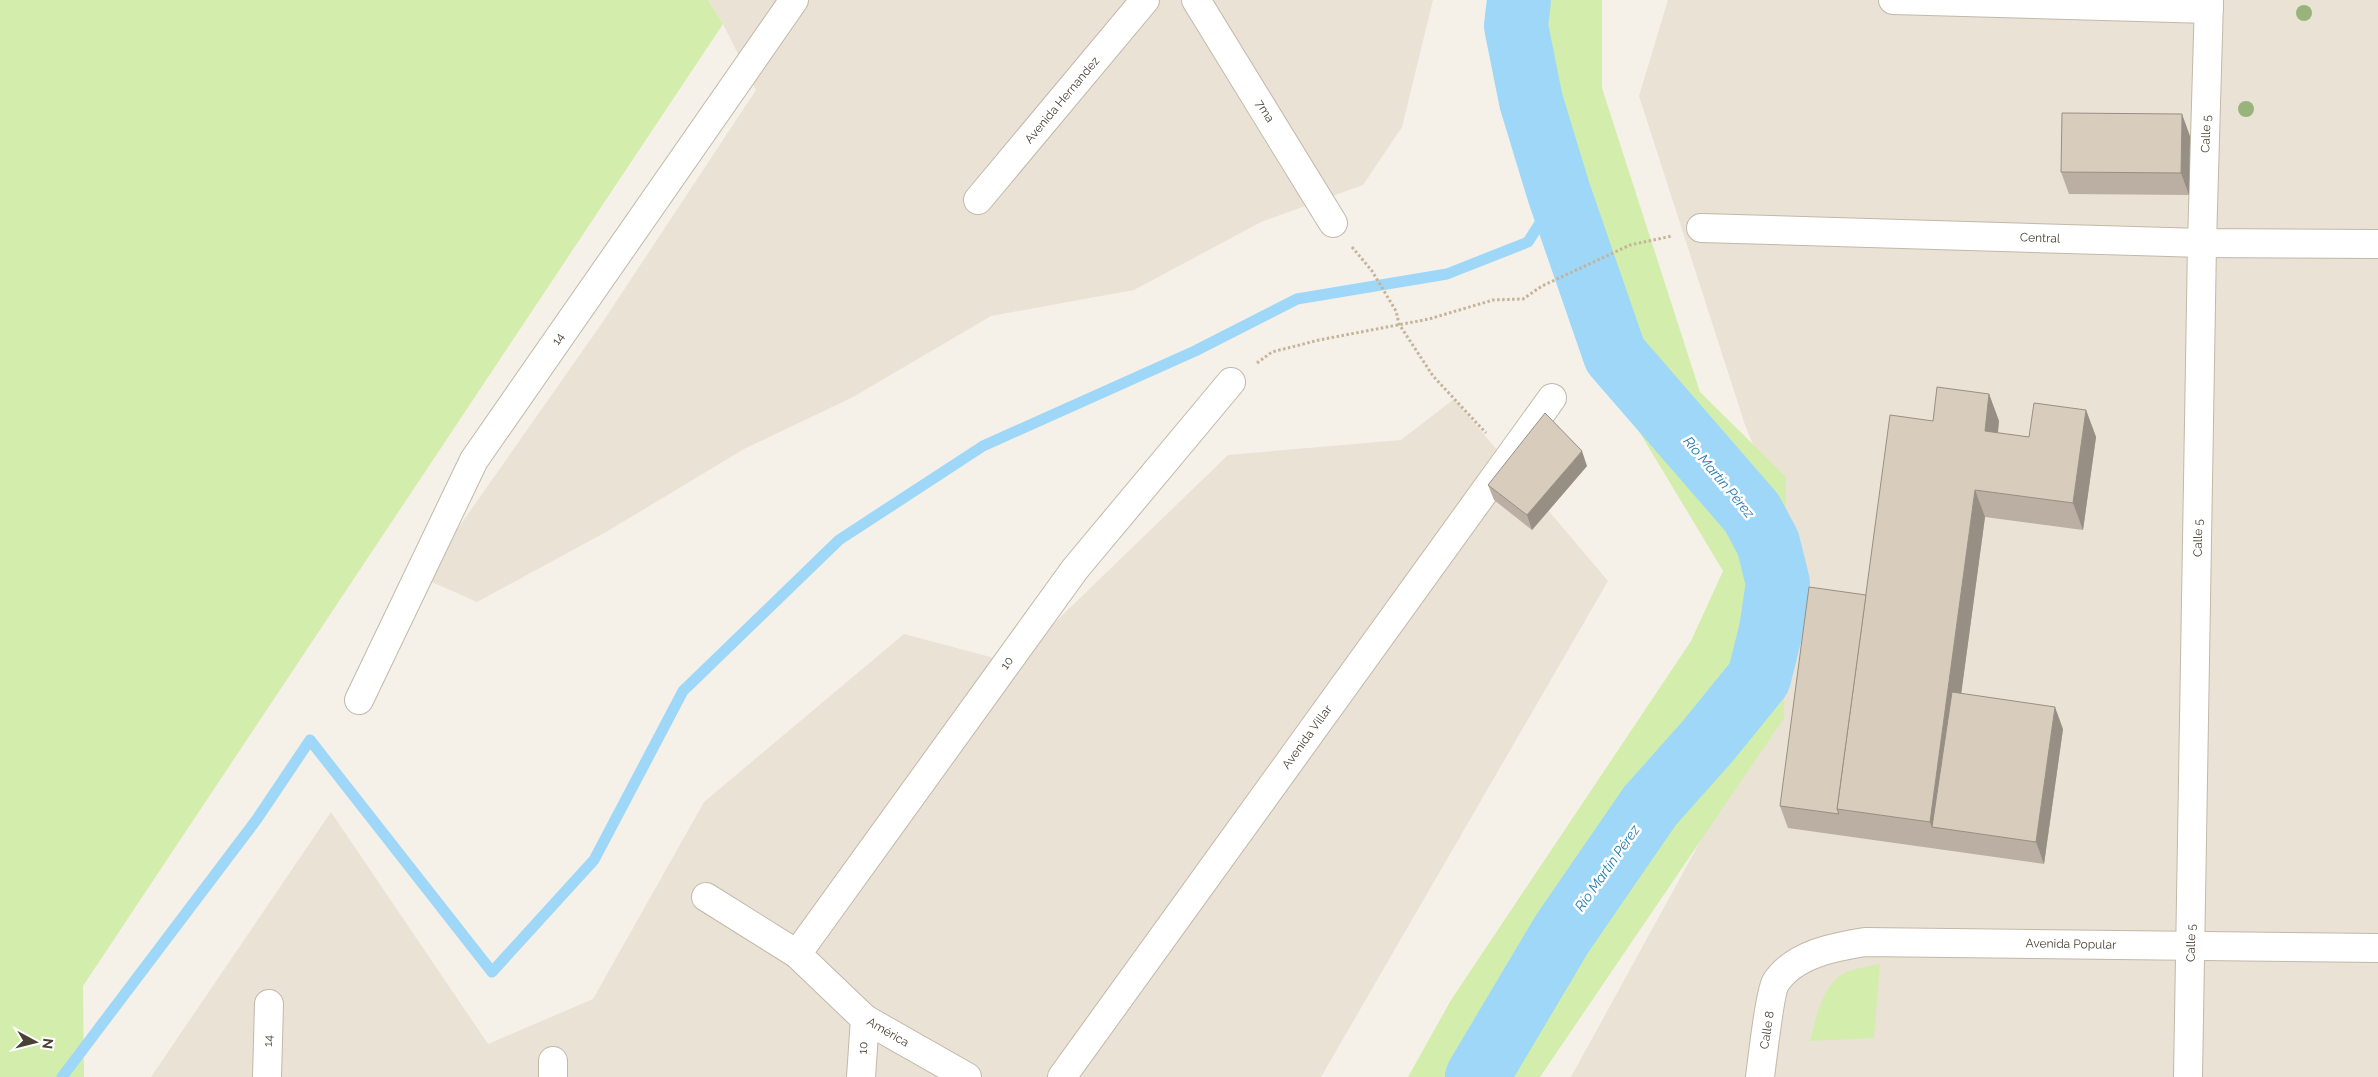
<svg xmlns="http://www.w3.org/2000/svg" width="2378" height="1077" viewBox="0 0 2378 1077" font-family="Raleway,sans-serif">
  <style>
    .residential { fill: #eae2d5 }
    .green { fill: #d3eeac }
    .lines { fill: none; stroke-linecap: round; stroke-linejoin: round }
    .stream { stroke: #9ed7f8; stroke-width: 11 }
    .river { stroke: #9ed7f8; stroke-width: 64 }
    .minor-casing { stroke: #c2b8a9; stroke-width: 30 }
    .path { stroke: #c5b399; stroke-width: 3; stroke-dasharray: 2.5 2.5; stroke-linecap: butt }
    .minor { stroke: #fff; stroke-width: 28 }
    .tree { fill: #98b47b }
    .wall { fill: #baafa2 }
    .shaded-wall { fill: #978f84 }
    .building { fill: #d8ccbc; stroke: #978f84 }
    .labels { text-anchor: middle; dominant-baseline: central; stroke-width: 5; stroke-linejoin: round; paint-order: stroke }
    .street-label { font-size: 12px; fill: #4a4135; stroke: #fff }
    .water-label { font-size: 14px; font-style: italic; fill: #207ab0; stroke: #fff }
  </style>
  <rect width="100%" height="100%" fill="#f5f1e8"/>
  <g class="residential">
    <polygon points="708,0 1433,0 1402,127 1363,185 1261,222 1134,290 991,316 853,397 744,449 606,532 477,602 423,578 600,326 756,90 723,24"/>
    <polygon points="1668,0 2378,0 2378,1077 1571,1077 1775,705 1798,555 1745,425 1639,96"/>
    <polygon points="1454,399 1608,581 1321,1077 151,1077 331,812 488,1044 593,999 704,802 904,634 1013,663 1228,455 1401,440"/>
  </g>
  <g class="green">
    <polygon points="0,0 708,0 723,24 83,986 84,1077 0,1077"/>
    <polygon points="1524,0 1602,0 1602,88 1700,392 1786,477 1784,718 1540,1077 1408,1077 1451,1000 1691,641 1723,571 1622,403 1583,360 1513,114"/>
    <path d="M1880 964 1874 1038 1810 1041C1817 1017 1822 981 1849 971 1858 968 1870 966 1880 964Z"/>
  </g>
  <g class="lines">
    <polyline class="stream" points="62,1077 257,819 310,740 492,972 594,860 683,691 839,540 983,446 1195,351 1297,299 1447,274 1528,242 1559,193"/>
    <polyline class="river" points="1477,1077 1562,934 1650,806 1707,742 1759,678 1771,630 1778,583 1768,543 1752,513 1615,355 1559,193 1531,101 1516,26 1519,0"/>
    <g class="minor-casing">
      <g id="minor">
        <polyline points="1196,0 1333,223"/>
        <polyline points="1893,0 2209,9"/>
        <polyline points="978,200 1145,0"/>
        <polyline points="1701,228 2202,243 2378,244"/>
        <polyline points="359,700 474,460 794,0"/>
        <polyline points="706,897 797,954 865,1019 967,1077"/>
        <polyline points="797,954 1075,569 1231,382"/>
        <polyline points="267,1077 269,1004"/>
        <polyline points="553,1077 553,1061"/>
        <polyline points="861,1077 865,1019"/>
        <polyline points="1062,1077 1552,398"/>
        <path d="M1760 1077C1762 1062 1770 991 1776 982 1795 954 1834 947 1865 942L2378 948"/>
        <polyline points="2188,1077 2202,243 2209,0"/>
      </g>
    </g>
    <g class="path">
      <polyline points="1352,247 1372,271 1396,311 1399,324 1433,376 1486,433"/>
      <polyline points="1257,363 1272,352 1319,340 1429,319 1493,300 1523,299 1542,286 1630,245 1672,236"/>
    </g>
    <use href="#minor" class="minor"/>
  </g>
  <g class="tree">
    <circle cx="2304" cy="13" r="8"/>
    <circle cx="2246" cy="109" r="8"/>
  </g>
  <g class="wall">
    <polygon points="2190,136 2189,195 2069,194 2061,172"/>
    <polygon points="1989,394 1999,421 1998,433 2029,437 2086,410 2096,437 2083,530 1985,517 1961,694 2063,729 2044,864 1788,828 1780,806 1866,595 1933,421"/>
    <polygon points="1587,466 1532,530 1494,500 1488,485"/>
  </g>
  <g class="shaded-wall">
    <polygon points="2182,114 2190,136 2189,195 2181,173"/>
    <polygon points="1989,394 1999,421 1995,458 1985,431"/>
    <polygon points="2086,410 2096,437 2083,530 2073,503"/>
    <polygon points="1582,451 1587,466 1532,530 1527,515"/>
    <polygon points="1975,490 1985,517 1943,829 1932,827 1930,822"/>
    <polygon points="2055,707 2063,729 2044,864 2036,842"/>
  </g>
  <g class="building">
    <polygon points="2062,113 2182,114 2181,173 2061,172"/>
    <polygon points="1937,387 1989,394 1985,431 2029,437 2034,403 2086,410 2073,503 1975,490 1930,822 1837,809 1890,415 1933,421"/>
    <polygon points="1545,413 1582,451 1527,515 1488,485"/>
    <polygon points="1809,587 1866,595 1837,809 1839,814 1780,806"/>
    <polygon points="1952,692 2055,707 2036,842 1932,827"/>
  </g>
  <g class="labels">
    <g class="street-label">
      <text transform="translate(1062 100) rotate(-50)">Avenida Hernandez</text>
      <text transform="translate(1265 111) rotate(58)">7ma</text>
      <text transform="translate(2206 134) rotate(-88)">Calle 5</text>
      <text transform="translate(2040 238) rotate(2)">Central</text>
      <text transform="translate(558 339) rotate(-55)">14</text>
      <text transform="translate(2198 538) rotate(-89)">Calle 5</text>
      <text transform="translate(1007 663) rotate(-54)">10</text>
      <text transform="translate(1307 737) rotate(-54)">Avenida Villar</text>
      <text transform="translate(2191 943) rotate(-89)">Calle 5</text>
      <text transform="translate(2071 944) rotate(1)">Avenida Popular</text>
      <text transform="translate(1767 1030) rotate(-81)">Calle 8</text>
      <text transform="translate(888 1032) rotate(30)">América</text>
      <text transform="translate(268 1041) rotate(-88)">14</text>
      <text transform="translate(863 1048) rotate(-86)">10</text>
    </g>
    <g class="water-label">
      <text transform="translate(1719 477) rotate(50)">Río Martín Pérez</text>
      <text transform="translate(1607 868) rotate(-55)">Río Martín Pérez</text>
    </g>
  </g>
  <g transform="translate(35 1042) rotate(97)" stroke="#ffffff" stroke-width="4" paint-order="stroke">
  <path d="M0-4L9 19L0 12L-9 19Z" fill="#4a4135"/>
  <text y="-8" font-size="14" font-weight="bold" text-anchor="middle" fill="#4a4135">N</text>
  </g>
</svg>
